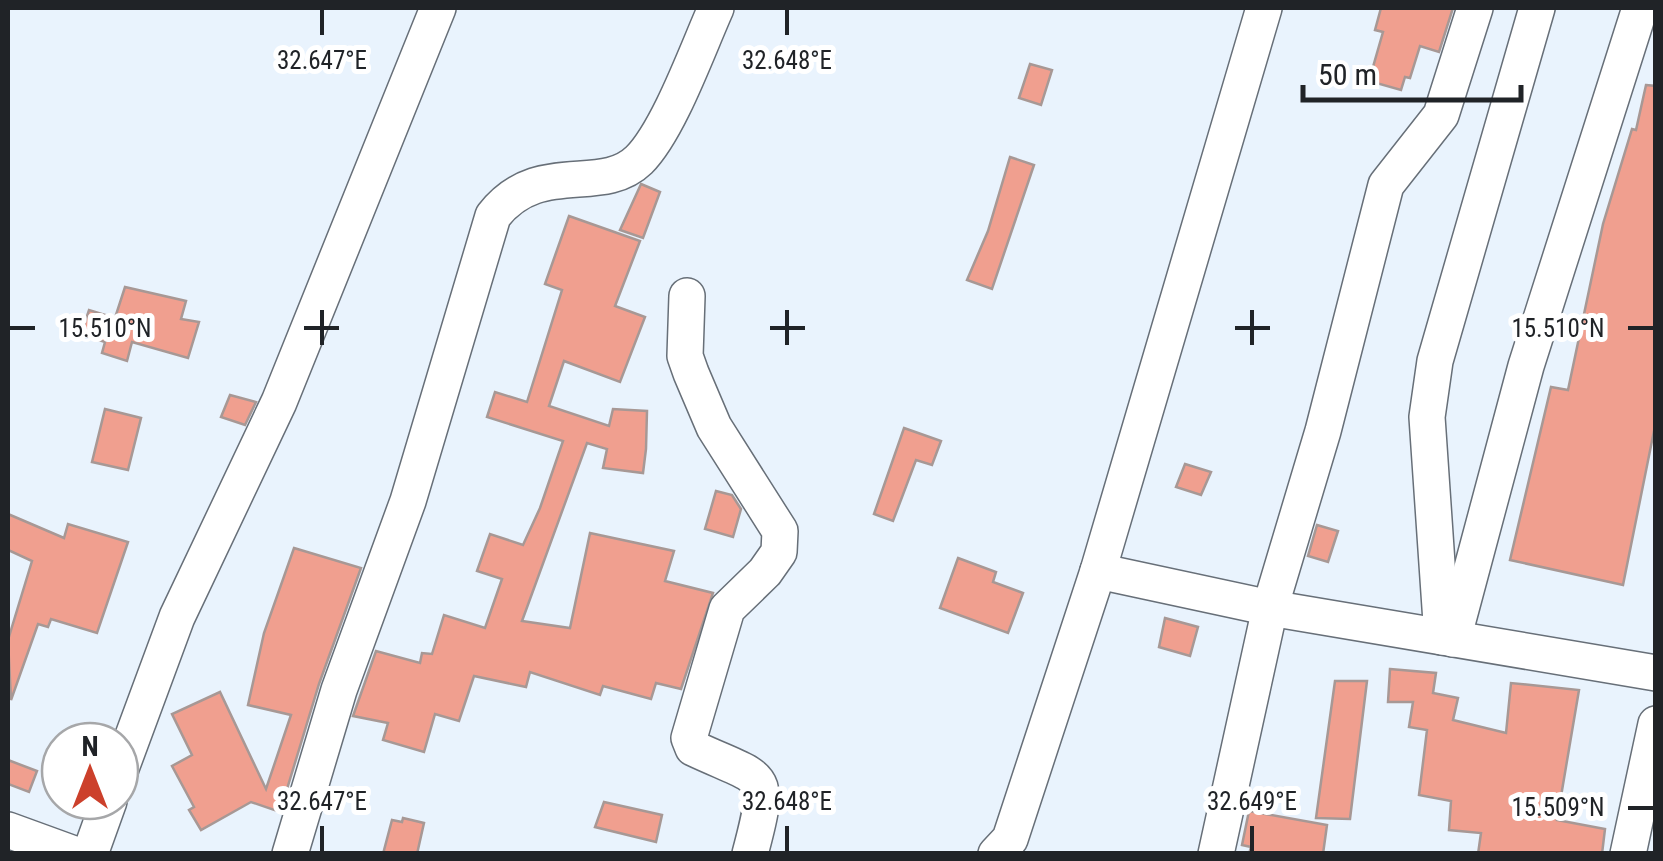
<svg xmlns="http://www.w3.org/2000/svg" width="1663" height="861" viewBox="0 0 1663 861" font-family="'Roboto Condensed',sans-serif">
  <style>
    .building { fill: #f09f8f; stroke: #a79895; stroke-width: 2.5 }
    .lines { fill: none; stroke-linecap: round; stroke-linejoin: round }
    .minor-casing { stroke: #676f78; stroke-width: 38 }
    .minor { stroke: #fff; stroke-width: 35 }
    .ticks { fill: none; stroke: #202327; stroke-width: 4 }
    .ticks-label { font-size: 25px; text-anchor: middle; fill: #202327; stroke: #fff; stroke-width: 10; stroke-linejoin: round; paint-order: stroke }
  </style>
  <rect width="100%" height="100%" fill="#e9f3fd"/>
  <g class="building">
    <polygon points="1381,8 1453,8 1439,52 1420,46 1410,78 1405,77 1401,90 1369,81 1383,32 1375,30"/>
    <polygon points="1030,64 1052,70 1041,105 1019,98"/>
    <polygon points="1646,85 1656,86 1656,421 1623,585 1510,560 1551,387 1568,390 1603,224 1632,129 1636,130"/>
    <polygon points="1010,157 1034,165 992,289 967,280 988,231"/>
    <polygon points="641,184 660,192 643,238 620,230"/>
    <polygon points="569,216 640,241 615,306 645,317 620,382 564,361 549,406 609,426 613,409 647,411 646,449 643,473 603,468 607,449 587,443 522,621 570,628 590,533 674,551 665,581 713,593 681,689 656,683 651,699 603,686 600,695 530,672 526,687 474,676 459,721 435,714 424,752 383,740 388,723 353,716 376,651 420,663 422,653 432,654 444,615 485,628 502,579 477,571 490,534 523,545 540,508 563,441 487,417 495,392 527,402 562,290 545,284"/>
    <polygon points="125,287 186,301 181,319 199,322 188,358 132,342 127,361 102,353 105,342 81,334 89,310 115,318"/>
    <polygon points="230,395 256,402 245,425 221,417"/>
    <polygon points="105,409 141,418 128,470 92,462"/>
    <polygon points="904,428 941,441 932,465 916,460 893,521 874,514"/>
    <polygon points="1185,464 1211,472 1201,495 1176,487"/>
    <polygon points="716,491 732,495 741,509 733,537 705,529"/>
    <polygon points="8,514 64,538 68,524 128,542 97,633 51,619 48,627 38,624 11,700 8,640 32,561 8,550"/>
    <polygon points="1317,525 1338,531 1328,562 1308,556"/>
    <polygon points="294,548 361,568 319,684 280,812 251,802 201,830 189,810 194,807 172,766 192,755 172,714 220,692 266,789 291,715 248,705 264,633"/>
    <polygon points="958,558 996,572 993,582 1023,593 1008,633 940,608"/>
    <polygon points="1165,618 1198,627 1190,656 1159,647"/>
    <polygon points="1390,669 1436,673 1433,693 1458,698 1453,720 1506,733 1511,683 1579,690 1557,820 1605,829 1602,854 1478,854 1481,833 1449,830 1451,801 1419,795 1427,730 1409,727 1413,702 1388,702"/>
    <polygon points="1335,681 1367,681 1350,819 1316,818"/>
    <polygon points="8,760 37,771 29,792 8,784"/>
    <polygon points="604,802 662,815 656,842 595,827"/>
    <polygon points="1249,811 1327,825 1323,854 1249,854 1251,847 1242,845"/>
    <polygon points="403,818 424,823 417,854 383,854 392,820 402,822"/>
  </g>
  <g class="lines">
    <g class="minor-casing">
      <g id="minor">
        <path d="M687 296 685 356 691 373 714 427 780 531 779 552 765 572 727 609 689 738 693 748C765 782 773 768 750 854"/>
        <polyline points="1098,571 1270,608 1656,673"/>
        <polyline points="1442,637 1427,417 1435,361 1537,8"/>
        <polyline points="1453,639 1526,366 1640,8"/>
        <polyline points="120,771 177,617 279,402 438,8"/>
        <polyline points="8,830 74,854"/>
        <polyline points="90,854 109,801"/>
        <path d="M290 854 339 690 408 501 493 216C539 157 601 197 639 160 669 130 698 48 716 8"/>
        <polyline points="996,854 1010,839 1098,571 1264,8"/>
        <polyline points="1216,854 1270,608 1323,431 1386,185 1441,115 1475,8"/>
        <polyline points="1628,854 1656,724"/>
      </g>
    </g>
    <use href="#minor" class="minor"/>
  </g>
  <path class="ticks" d="M322 10V35M787 10V35M322 310V345M787 310V345M1252 310V345M10 328H35M304 328H339M770 328H805M1235 328H1270M1628 328H1653M1628 808H1653M322 826V851M787 826V851M1252 826V851"/>
  <g class="ticks-label">
    <text x="322" y="69">32.647°E</text>
    <text x="787" y="69">32.648°E</text>
    <text x="105" y="337">15.510°N</text>
    <text x="1558" y="337">15.510°N</text>
    <text x="322" y="810">32.647°E</text>
    <text x="787" y="810">32.648°E</text>
    <text x="1252" y="810">32.649°E</text>
    <text x="1558" y="816">15.509°N</text>
  </g>
  <rect width="1663" height="861" fill="none" stroke="#202327" stroke-width="20"/>
  <g transform="translate(90 771)"><circle r="48" fill="#ffffff" stroke="#a6a7a9" stroke-width="2.5"/>
  <path d="M0-8L18 38L0 25L-18 38Z" fill="#cc402b"/>
  <text y="-15" font-size="28" font-weight="bold" text-anchor="middle" fill="#202327">N</text>
  </g>
  <path d="M1303 85v15h218v-15" fill="none" stroke="#202327" stroke-width="5"/>
  <text x="1318" y="85" font-size="30" fill="#202327" stroke="#ffffff" stroke-width="8" paint-order="stroke">50 m</text>
</svg>
